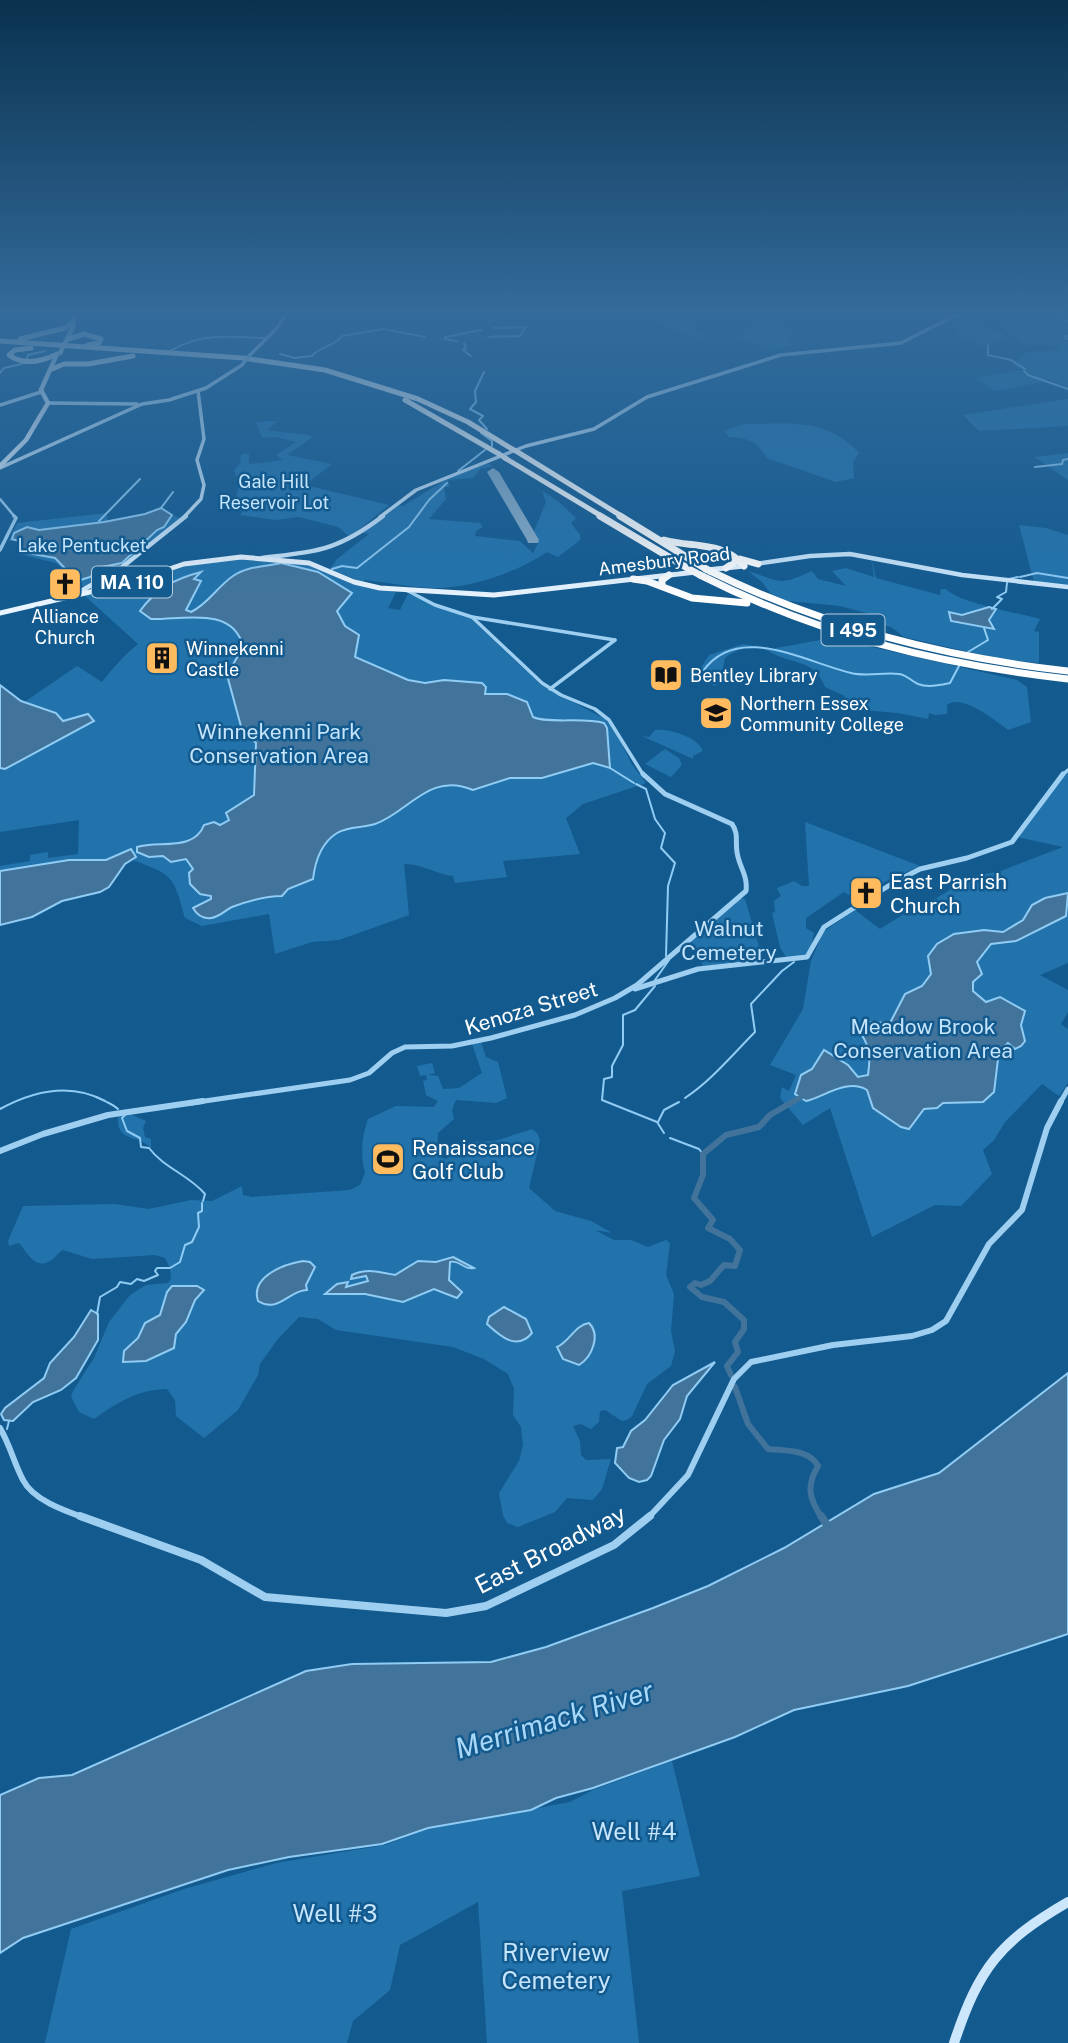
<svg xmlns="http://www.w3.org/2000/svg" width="1068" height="2043" viewBox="0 0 1068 2043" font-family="'Public Sans',sans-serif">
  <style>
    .green { fill: #2273ac }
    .water { fill: #42749b; stroke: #90ccf4; stroke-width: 2 }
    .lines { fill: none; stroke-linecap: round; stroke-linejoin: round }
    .stream { stroke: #90ccf4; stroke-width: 2 }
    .river-far2 { stroke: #42749b; stroke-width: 5 }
    .river-far1 { stroke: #42749b; stroke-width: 6 }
    .river { stroke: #42749b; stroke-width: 8 }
    .runway { fill: #89acc7; fill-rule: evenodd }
    .tertiary-far4 { stroke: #9ecff1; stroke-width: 2.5 }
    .tertiary-far3 { stroke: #9ecff1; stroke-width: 3.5 }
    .tertiary-far2 { stroke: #9ecff1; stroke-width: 5 }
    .tertiary-far1 { stroke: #9ecff1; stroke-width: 6 }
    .tertiary { stroke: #9ecff1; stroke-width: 8 }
    .secondary-far2 { stroke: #cce7fc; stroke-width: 3.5 }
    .secondary-far1 { stroke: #cce7fc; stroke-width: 4.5 }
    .secondary { stroke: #cce7fc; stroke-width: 10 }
    .primary-far1 { stroke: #e8f4ff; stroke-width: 4.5 }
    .primary { stroke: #e8f4ff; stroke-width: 5 }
    .trunk { stroke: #f4faff; stroke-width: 4.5 }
    .motorway-far1 { stroke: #fff; stroke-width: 5 }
    .motorway { stroke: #fff; stroke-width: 7 }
    .secondary-bridge { stroke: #cce7fc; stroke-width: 3.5 }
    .trunk-bridge { stroke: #f4faff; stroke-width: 4.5 }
    .motorway-bridge-far1 { stroke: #fff; stroke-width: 5 }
    .motorway-bridge { stroke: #fff; stroke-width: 7 }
    .labels { text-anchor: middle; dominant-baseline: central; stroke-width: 5; stroke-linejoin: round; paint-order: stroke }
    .far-park-label { font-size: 18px; fill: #c5e5fc; stroke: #135a8f }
    .far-street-label { font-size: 18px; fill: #fff; stroke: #135a8f }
    .far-poi-label { font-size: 18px; fill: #fff; stroke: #135a8f; text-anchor: start }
    .shield { fill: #135a8f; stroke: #b8cedd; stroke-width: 2 }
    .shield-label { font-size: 19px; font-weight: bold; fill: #fff }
    .park-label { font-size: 21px; fill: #c5e5fc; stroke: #135a8f }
    .poi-label { font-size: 21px; fill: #fff; stroke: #135a8f; text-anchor: start }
    .street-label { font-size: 21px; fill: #fff; stroke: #135a8f }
    .near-street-label { font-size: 24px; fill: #fff; stroke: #135a8f }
    .near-park-label { font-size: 24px; fill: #c5e5fc; stroke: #135a8f }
    .near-water-label { font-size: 28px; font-style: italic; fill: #aad8f8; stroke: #135a8f }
  </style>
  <rect width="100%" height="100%" fill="#135a8f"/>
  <g class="green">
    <polygon points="629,313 665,313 678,316 708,339 692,337 661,323 628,318 625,316"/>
    <polygon points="751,313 762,317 774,315 782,327 791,333 789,339 793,345 775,350 745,341 746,338 736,339 751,325"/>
    <polygon points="1037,313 1068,313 1068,387 1046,378 1048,381 995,391 975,378 1018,370 1025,371 1013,366 1025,352 1060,350 1053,344 1024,345 997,324"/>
    <polygon points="971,321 987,324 986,327 1010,339 984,346 958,334 956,324"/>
    <polygon points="1068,399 1068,426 979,431 963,415"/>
    <path d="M277 421 267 430 314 436 287 455 332 464 305 485 389 505 350 537 338 527 299 517 276 520 240 515 243 511 221 506 232 505C240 492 240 484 234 470L240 464 241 454H249V464L283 460 276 455 296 442 276 437 262 438 256 422Z"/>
    <path d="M744 424C788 424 827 417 859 453L853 462 854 478 836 482 767 458C757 441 748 438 729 437L724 431Z"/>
    <polygon points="1068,453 1068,480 1034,457"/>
    <path d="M488 463 493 466 480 469 473 478 448 480 450 487H444L446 499 429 519 480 523 483 527 476 531 475 536 520 541 533 553 538 543 533 534 546 502 542 491 558 501 576 518 571 523 580 535V540L558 557 547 552C517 572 477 586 440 588 416 589 388 582 364 580L362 582 330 569 337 559 369 534 362 533 396 504 403 506 447 479Z"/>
    <path d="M107 513 108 523 170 515 182 518 123 565C110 563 102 566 92 574L101 578 84 587 56 563 18 554 22 550V541H9L17 523Z"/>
    <polygon points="1019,525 1046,528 1068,535 1068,585 1034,582"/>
    <path d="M871 558 876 578 940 595 941 589H946C959 603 1018 613 1040 619L1034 631 1039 632V663L999 659 904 637 891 627 878 624 870 614 840 606 788 601 771 594 762 582 748 571C780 581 778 587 812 571L818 579 846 586 832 571 846 568 874 577Z"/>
    <path d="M238 559 311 565 352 584 396 592 388 608 400 610 408 594 469 617 541 685 605 719 615 730 631 763 646 783 583 804 566 818 580 854 503 861 507 877 455 883 453 876C435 874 423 864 404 864L409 915 339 940 312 942 275 954 269 914 202 926 185 918C173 873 172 875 130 859L109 876 110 887 89 891 77 898 54 902 0 920V866L30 861V855L48 852V858L78 854 79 820 0 832V768L79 719 61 722 23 703 77 666 102 682C113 668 125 654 138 644L84 595 134 583 190 565Z"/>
    <path d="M832 638 1017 680 1027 687 1031 722 1008 730C995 720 961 693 947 705V714L935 715 929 713 928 719 898 713 837 708 845 696 825 687C816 661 795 664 776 655 767 651 762 646 751 647 741 648 733 652 725 658L720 683 714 686 698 672 709 655 743 644 770 649Z"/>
    <path d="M655 730C669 728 698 737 703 751L693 756V759L642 736 649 737Z"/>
    <polygon points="665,749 679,758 682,765 671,777 645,764"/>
    <polygon points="1068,771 1068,963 1040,975 1068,990 1068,1012 1061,1024 1068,1029 1068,1083 1059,1096 1042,1084 1005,1122 994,1140 983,1150 992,1174 961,1206 935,1205 872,1237 830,1108 803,1125 780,1098 782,1087 789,1091 796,1075 770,1065 803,1009 811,961 823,932 855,910 880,929 904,914 908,916 972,876 998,872 1063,847 1017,837"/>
    <polygon points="805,822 920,866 862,892 857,900 844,892 806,918 806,928 814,933 810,952 800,957 787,959 780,947 772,913 775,912 774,901 781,896 777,888 794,881 802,886 809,886"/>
    <polygon points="740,898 745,899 763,960 703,966 691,941"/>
    <path d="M481 1042 486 1057 498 1062 507 1098 496 1103 456 1100 452 1110 454 1119 438 1133 437 1155 446 1159 468 1142 495 1141 532 1129 538 1134 540 1141 529 1188 555 1211 591 1221 612 1233 595 1230 614 1240H631L648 1247 666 1240 670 1243 666 1275 674 1294 671 1331 675 1351 671 1366 647 1384 632 1416 627 1420 622 1421 605 1410 600 1411 599 1422 591 1429 581 1424 573 1426 580 1441 581 1455 586 1460 611 1459 602 1489 593 1500 567 1498 555 1512 518 1527 507 1523 503 1515 499 1493 519 1461 523 1445 521 1427 513 1415 514 1389 508 1374 484 1359 453 1347 336 1330 318 1319 299 1317 277 1340 260 1364 258 1375 238 1410 204 1438 176 1416 175 1400 167 1389C138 1389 117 1403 94 1419L79 1412 71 1397 73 1391 94 1358 109 1322 130 1295 146 1285 168 1283 171 1279 170 1268 165 1258 155 1255 92 1259 63 1250C57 1253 56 1258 50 1261 35 1270 27 1252 19 1243L9 1246 8 1241 23 1206 114 1204 149 1209 191 1200 212 1201 242 1186 243 1195 252 1197 350 1190 360 1185 365 1173C360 1156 362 1135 368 1119L396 1106 434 1107 438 1101 426 1095 423 1081 427 1080 426 1075 420 1076 417 1066 432 1063 435 1073 428 1075 438 1076 443 1089 459 1088 482 1073 472 1044Z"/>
    <path d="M130 1114 146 1121 143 1128 145 1137 151 1139V1148C139 1134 116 1143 118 1117Z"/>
    <polygon points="672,1761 700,1876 622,1891 639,2043 487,2043 478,1902 400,1945 390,1990 353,2021 347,2043 45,2043 71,1929 184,1889 276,1863 385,1845 428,1829 570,1802 593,1790"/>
  </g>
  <g class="water">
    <polygon points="161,508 172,515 164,527 157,530 122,563 102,567 90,577 77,581 55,558 21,552 19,541 12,539 14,533 27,527 39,530 104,522 145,514"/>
    <path d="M281 563 318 572 352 593 337 611 345 626 359 635 355 657 408 680 425 683 444 680 482 683 486 687 485 694H507L527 702 533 717C548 724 584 717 604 723L607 728 610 768 593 763 542 778H510L473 790C429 771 408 813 375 824 363 828 348 826 337 833 321 843 315 862 313 879L288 889 282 896C264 896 248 901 232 907 225 910 220 917 211 918 203 919 197 915 193 908L211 899V896L200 894 190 884 189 873 193 869 186 859 171 862 163 856 149 857 137 852V847C158 840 194 852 204 825L214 822 220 825 229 820 226 813 254 795 256 743 242 730 227 675 243 647C234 605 181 620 151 619L140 611C156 589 174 579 201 572L194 579 201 581 186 610 191 612C208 604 217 587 233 576 247 566 265 567 281 563Z"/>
    <polygon points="989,607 996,609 989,620 994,629 951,621 949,612 962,615"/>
    <polygon points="0,685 21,701 56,713 63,721 88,714 94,721 5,769 0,768"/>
    <polygon points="131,849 136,857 125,864 109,887 100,892 62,901 32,917 0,925 0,871 69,860 106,860"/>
    <path d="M1068 893 1066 916 1016 941 991 944 977 962 982 974 973 982V991L986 1002 1000 997 1025 1011 1021 1025 1025 1041 1021 1046 1015 1049 1008 1043 999 1051 994 1092 983 1102 943 1103 937 1108 924 1109 909 1129 901 1127 873 1108 867 1090C847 1078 824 1097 806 1101L795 1094 801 1075 812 1069 824 1050 848 1065 858 1077 868 1075C871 1055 870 1046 858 1029L864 1022 890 1023 905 994 922 986 931 974 928 956 937 944 954 934 984 930 1003 932 1023 920 1032 905 1045 898Z"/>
    <path d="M453 1257 474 1268C465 1271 459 1259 450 1262L449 1280 462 1292 457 1298 434 1289 403 1302 365 1294H325L337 1284 348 1282 346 1287 368 1281 366 1276 351 1279 352 1275C366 1268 381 1272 395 1275L418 1261 436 1262Z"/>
    <path d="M303 1261 310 1262 315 1267 306 1285 307 1290C289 1290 278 1314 258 1301 250 1276 285 1264 303 1261Z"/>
    <polygon points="172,1286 197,1286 204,1290 195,1300 186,1322 176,1334 174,1348 146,1361 123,1362 124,1351 138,1338 145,1323 160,1315 167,1292"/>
    <path d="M504 1307 526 1319 532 1333C517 1351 501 1337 487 1324L489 1317Z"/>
    <polygon points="91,1310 98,1314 98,1340 76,1378 61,1390 33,1402 13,1421 4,1420 1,1414 5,1408 44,1378 50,1363 74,1337"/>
    <path d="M589 1323C601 1335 592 1357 579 1365L563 1359 557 1347C570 1341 575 1325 589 1323Z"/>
    <polygon points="715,1362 687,1396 680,1419 664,1440 651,1476 647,1480 639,1482 629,1478 615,1463 617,1448 623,1447 631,1431 645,1420 673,1385"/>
    <polygon points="1068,1373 1068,1634 908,1686 794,1710 735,1737 593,1788 556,1798 531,1810 428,1828 382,1844 289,1857 228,1870 23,1938 0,1953 0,1795 39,1778 72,1775 306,1671 352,1664 491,1662 546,1647 653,1608 708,1586 784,1548 874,1494 939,1473"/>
  </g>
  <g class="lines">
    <g class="stream">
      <polyline points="1051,313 1068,321"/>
      <polyline points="1068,336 1064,337 1068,339"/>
      <polyline points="445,337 482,330"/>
      <polyline points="488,337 520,336 526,327 493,328"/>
      <polyline points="444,339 457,341"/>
      <polyline points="988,345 988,355 1011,360 1025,369"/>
      <polyline points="463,350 466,348 464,343"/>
      <polyline points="463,350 471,356"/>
      <path d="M170 351C202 332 228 337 264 338"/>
      <path d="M280 354 295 358 312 356C320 346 334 347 342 336L384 329 425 337"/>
      <polyline points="27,359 28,355 45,351"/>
      <polyline points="1024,371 1028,375 1068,389"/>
      <polyline points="484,372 475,391 476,402 470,409 483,416 479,420 487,429"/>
      <polyline points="0,373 4,368 22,364"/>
      <polyline points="481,433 492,441 492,446"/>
      <polyline points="1035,467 1062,464 1063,460 1068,459"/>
      <polyline points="458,471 485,450"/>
      <polyline points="161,508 173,492"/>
      <polyline points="99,521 140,479"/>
      <polyline points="332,569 342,566 357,568 409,527 429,500 447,483"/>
      <polyline points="1020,577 1037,573 1068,578"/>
      <polyline points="1009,579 1018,577"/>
      <polyline points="992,609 1002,599 997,597 1006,592 1007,583"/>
      <polyline points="968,652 988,640 984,628"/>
      <path d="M710 680 703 671C738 622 805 662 851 673 867 677 883 672 899 674 907 675 911 681 918 684 928 688 940 685 950 683L959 666"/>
      <polyline points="610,768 634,783"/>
      <polyline points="636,784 646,789 655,819 665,833 661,848 675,863 668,886 666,956"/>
      <polyline points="655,980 669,960"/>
      <polyline points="655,986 635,1010 623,1015 623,1045 612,1066 612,1077 604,1079 602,1100 657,1122 664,1133"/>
      <path d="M685 1098C712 1080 732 1055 755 1032L751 1004 782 971 794 962"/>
      <path d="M0 1109C33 1091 70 1082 105 1101 110 1104 114 1105 118 1109"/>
      <path d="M125 1115 122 1118 127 1131 140 1138 141 1147 149 1148C164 1168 189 1175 205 1194L203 1201"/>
      <polyline points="658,1122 664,1110 679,1102"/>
      <polyline points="670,1138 699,1149 703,1154"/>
      <polyline points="97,1314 100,1297 117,1287 120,1282 131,1284 137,1279 144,1281 158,1275 155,1271 157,1268 170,1268 180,1262 185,1245 192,1242 199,1227 198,1213 202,1211 202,1203"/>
      <polyline points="7,1429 9,1421"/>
    </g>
    <polyline class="river-far2" points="791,1103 806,1094"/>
    <g class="river-far1">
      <polyline points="731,1375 727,1366 738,1352 735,1342 744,1329 744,1320 724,1302 702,1297 690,1287 695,1283 701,1285 710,1281 724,1265 735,1266 740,1250 730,1239 708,1228 713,1220 694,1198 703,1175 703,1154 726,1135 759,1127 770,1115 794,1101"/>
      <path d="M735 1387 748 1424 768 1449C785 1451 809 1449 818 1466 806 1486 809 1499 822 1518"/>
    </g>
    <polyline class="river" points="821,1516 830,1529"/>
    <polygon class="runway" points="493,468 499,472 539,540 538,543 528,543 527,540 487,472"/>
    <polyline class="tertiary-far4" points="0,499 15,517"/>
    <g class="tertiary-far3">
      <polyline points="0,550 16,518 14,516"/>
      <polyline points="408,591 435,605 472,617 542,683 561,695 595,709 609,720 644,776"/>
      <polyline points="472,617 615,640"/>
      <polyline points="550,689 615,640"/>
      <polyline points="1061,776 1068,770"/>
    </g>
    <g class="tertiary-far2">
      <polyline points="635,989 698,969 807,957 824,927 893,883 920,869 967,858 1012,842 1063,774"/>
      <path d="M191 1103 350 1080 369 1073 392 1053 405 1047 452 1046 491 1038 575 1015 615 998 637 985 746 891C748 875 739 867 737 852 735 841 739 834 732 824L665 794 643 774"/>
      <polyline points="1060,1103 1068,1089"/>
    </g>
    <g class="tertiary-far1">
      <polyline points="0,1151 43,1134 108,1115 203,1101"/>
      <path d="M0 1428C10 1445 14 1463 23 1480 33 1500 65 1511 85 1518"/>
      <polyline points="648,1518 688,1475 734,1379 751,1362 833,1345 912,1336 932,1330 946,1321 989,1244 1022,1210 1047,1128 1061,1101"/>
    </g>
    <polyline class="tertiary" points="80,1516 201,1560 265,1597 446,1613 486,1606 614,1545 650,1516"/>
    <g class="secondary-far2">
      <polyline points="249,356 277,328 287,313"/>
      <polyline points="48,403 137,404"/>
      <polyline points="0,405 41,392"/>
      <polyline points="0,468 142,404 169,400 206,388 242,365"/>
      <polyline points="184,517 201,499 204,485 197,460 204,439 198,391"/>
      <polyline points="380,517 416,490 526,446 594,429 647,397 781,355 901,343 960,313"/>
    </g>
    <g class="secondary-far1">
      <path d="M262 558C318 551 337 551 383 516"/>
      <polyline points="755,564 810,556 850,554 962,575 1068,587"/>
      <polyline points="74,595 121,568 186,516"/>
    </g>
    <path class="secondary" d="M954 2043C979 1968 999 1942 1068 1902"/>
    <polyline class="primary-far1" points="0,466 26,440 48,403 41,390 57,354"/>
    <g class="primary">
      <polyline points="707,570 744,566"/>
      <polyline points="0,613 128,583 184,564 241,557 309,563 354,582 380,588 494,595 696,572"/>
    </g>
    <polyline class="trunk" points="65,343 73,327 75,313"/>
    <g class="motorway-far1">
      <polyline points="20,339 65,328 72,323"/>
      <polyline points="68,339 84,334 101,339 99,343 88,345"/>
      <polyline points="0,341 243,358 325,370 418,399 468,422 512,449"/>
      <path d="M31 348 15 350 9 355C24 366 41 362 57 354"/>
      <polyline points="52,369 64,364 88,364 133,356"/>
      <polyline points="405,400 499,454"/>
      <polyline points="516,451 623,517"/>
      <polyline points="505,458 603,517"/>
    </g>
    <g class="motorway">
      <polyline points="600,516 689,569"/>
      <polyline points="620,516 706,569"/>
      <path d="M664 540C693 548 723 541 744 566"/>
      <polyline points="740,559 758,564"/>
      <polyline points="726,568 736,561"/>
      <path d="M710 571C824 627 942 657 1068 671"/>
      <path d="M700 575C819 635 936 664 1068 679"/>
      <polyline points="633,579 647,581 692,598 747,603"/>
      <polyline points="662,585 662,580 669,575"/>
    </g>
    <polyline class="secondary-bridge" points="242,365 249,356"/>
    <polyline class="trunk-bridge" points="60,353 65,343"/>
    <g class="motorway-bridge-far1">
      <polyline points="512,449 516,451"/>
      <polyline points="499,454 505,458"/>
    </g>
    <g class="motorway-bridge">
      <polyline points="689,569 700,575"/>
      <polyline points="706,569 710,571"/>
    </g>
  </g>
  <linearGradient id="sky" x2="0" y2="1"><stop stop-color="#0a324f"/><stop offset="0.52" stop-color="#336b9b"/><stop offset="1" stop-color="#336b9b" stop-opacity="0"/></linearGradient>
  <rect width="1068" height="599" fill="url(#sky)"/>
  <defs>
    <g id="church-square" transform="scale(1.75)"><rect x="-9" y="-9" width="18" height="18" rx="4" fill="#ffbb5e" stroke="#135a8f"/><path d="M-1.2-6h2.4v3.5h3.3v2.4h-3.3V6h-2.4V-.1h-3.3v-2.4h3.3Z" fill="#111"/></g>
    <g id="building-square" transform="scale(1.75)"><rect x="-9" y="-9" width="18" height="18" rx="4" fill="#ffbb5e" stroke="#135a8f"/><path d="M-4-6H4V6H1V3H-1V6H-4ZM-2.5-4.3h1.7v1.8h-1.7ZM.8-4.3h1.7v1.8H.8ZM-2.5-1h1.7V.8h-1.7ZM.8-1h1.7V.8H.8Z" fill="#111"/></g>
    <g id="library-square" transform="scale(1.75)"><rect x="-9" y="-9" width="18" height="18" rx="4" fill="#ffbb5e" stroke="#135a8f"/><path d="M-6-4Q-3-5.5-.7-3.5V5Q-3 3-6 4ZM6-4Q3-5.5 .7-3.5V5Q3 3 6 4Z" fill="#111"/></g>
    <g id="university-square" transform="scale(1.75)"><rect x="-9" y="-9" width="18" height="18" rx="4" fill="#ffbb5e" stroke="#135a8f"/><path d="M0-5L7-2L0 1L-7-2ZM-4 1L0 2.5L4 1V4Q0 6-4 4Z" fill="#111"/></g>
    <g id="stadium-square" transform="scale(1.75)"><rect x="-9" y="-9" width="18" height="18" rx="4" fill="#ffbb5e" stroke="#135a8f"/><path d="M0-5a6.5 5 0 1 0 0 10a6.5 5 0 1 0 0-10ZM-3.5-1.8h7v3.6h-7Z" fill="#111"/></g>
  </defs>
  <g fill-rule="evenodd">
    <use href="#church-square" x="65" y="584"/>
    <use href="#building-square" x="162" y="658"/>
    <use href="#library-square" x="666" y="675"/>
    <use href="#university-square" x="716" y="713"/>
    <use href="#church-square" x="866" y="893"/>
    <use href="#stadium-square" x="388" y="1159"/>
  </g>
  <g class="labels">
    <g class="far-park-label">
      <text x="274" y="481">Gale Hill<tspan x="274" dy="21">Reservoir Lot</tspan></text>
      <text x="82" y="545">Lake Pentucket</text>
    </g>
    <g class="far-street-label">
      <text transform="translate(664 561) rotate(-7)">Amesbury Road</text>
    </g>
    <g class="far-poi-label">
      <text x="65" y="616" text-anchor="middle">Alliance<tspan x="65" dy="21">Church</tspan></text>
      <text x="186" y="648">Winnekenni<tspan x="186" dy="21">Castle</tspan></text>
      <text x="690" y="675">Bentley Library</text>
      <text x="740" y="703">Northern Essex<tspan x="740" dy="21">Community College</tspan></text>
    </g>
    <g class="shield">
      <rect x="92" y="566.5" width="80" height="31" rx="5"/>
      <rect x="821.5" y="614.5" width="63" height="31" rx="5"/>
    </g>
    <g class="shield-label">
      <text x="132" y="582">MA 110</text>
      <text x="853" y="630">I 495</text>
    </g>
    <g class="park-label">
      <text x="279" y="731">Winnekenni Park<tspan x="279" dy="24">Conservation Area</tspan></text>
      <text x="729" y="928">Walnut<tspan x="729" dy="24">Cemetery</tspan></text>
      <text x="923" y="1026">Meadow Brook<tspan x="923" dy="24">Conservation Area</tspan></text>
    </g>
    <g class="poi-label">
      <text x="890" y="881">East Parrish<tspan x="890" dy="24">Church</tspan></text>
      <text x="412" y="1147">Renaissance<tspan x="412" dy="24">Golf Club</tspan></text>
    </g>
    <g class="street-label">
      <text transform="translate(531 1008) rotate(-17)">Kenoza Street</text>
    </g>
    <g class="near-street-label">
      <text transform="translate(550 1549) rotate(-27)">East Broadway</text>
    </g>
    <g class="near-park-label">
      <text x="634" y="1831">Well #4</text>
      <text x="335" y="1913">Well #3</text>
      <text x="556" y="1952">Riverview<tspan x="556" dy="28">Cemetery</tspan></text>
    </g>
    <g class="near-water-label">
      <text transform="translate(554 1719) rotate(-17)">Merrimack River</text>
    </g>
  </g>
</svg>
